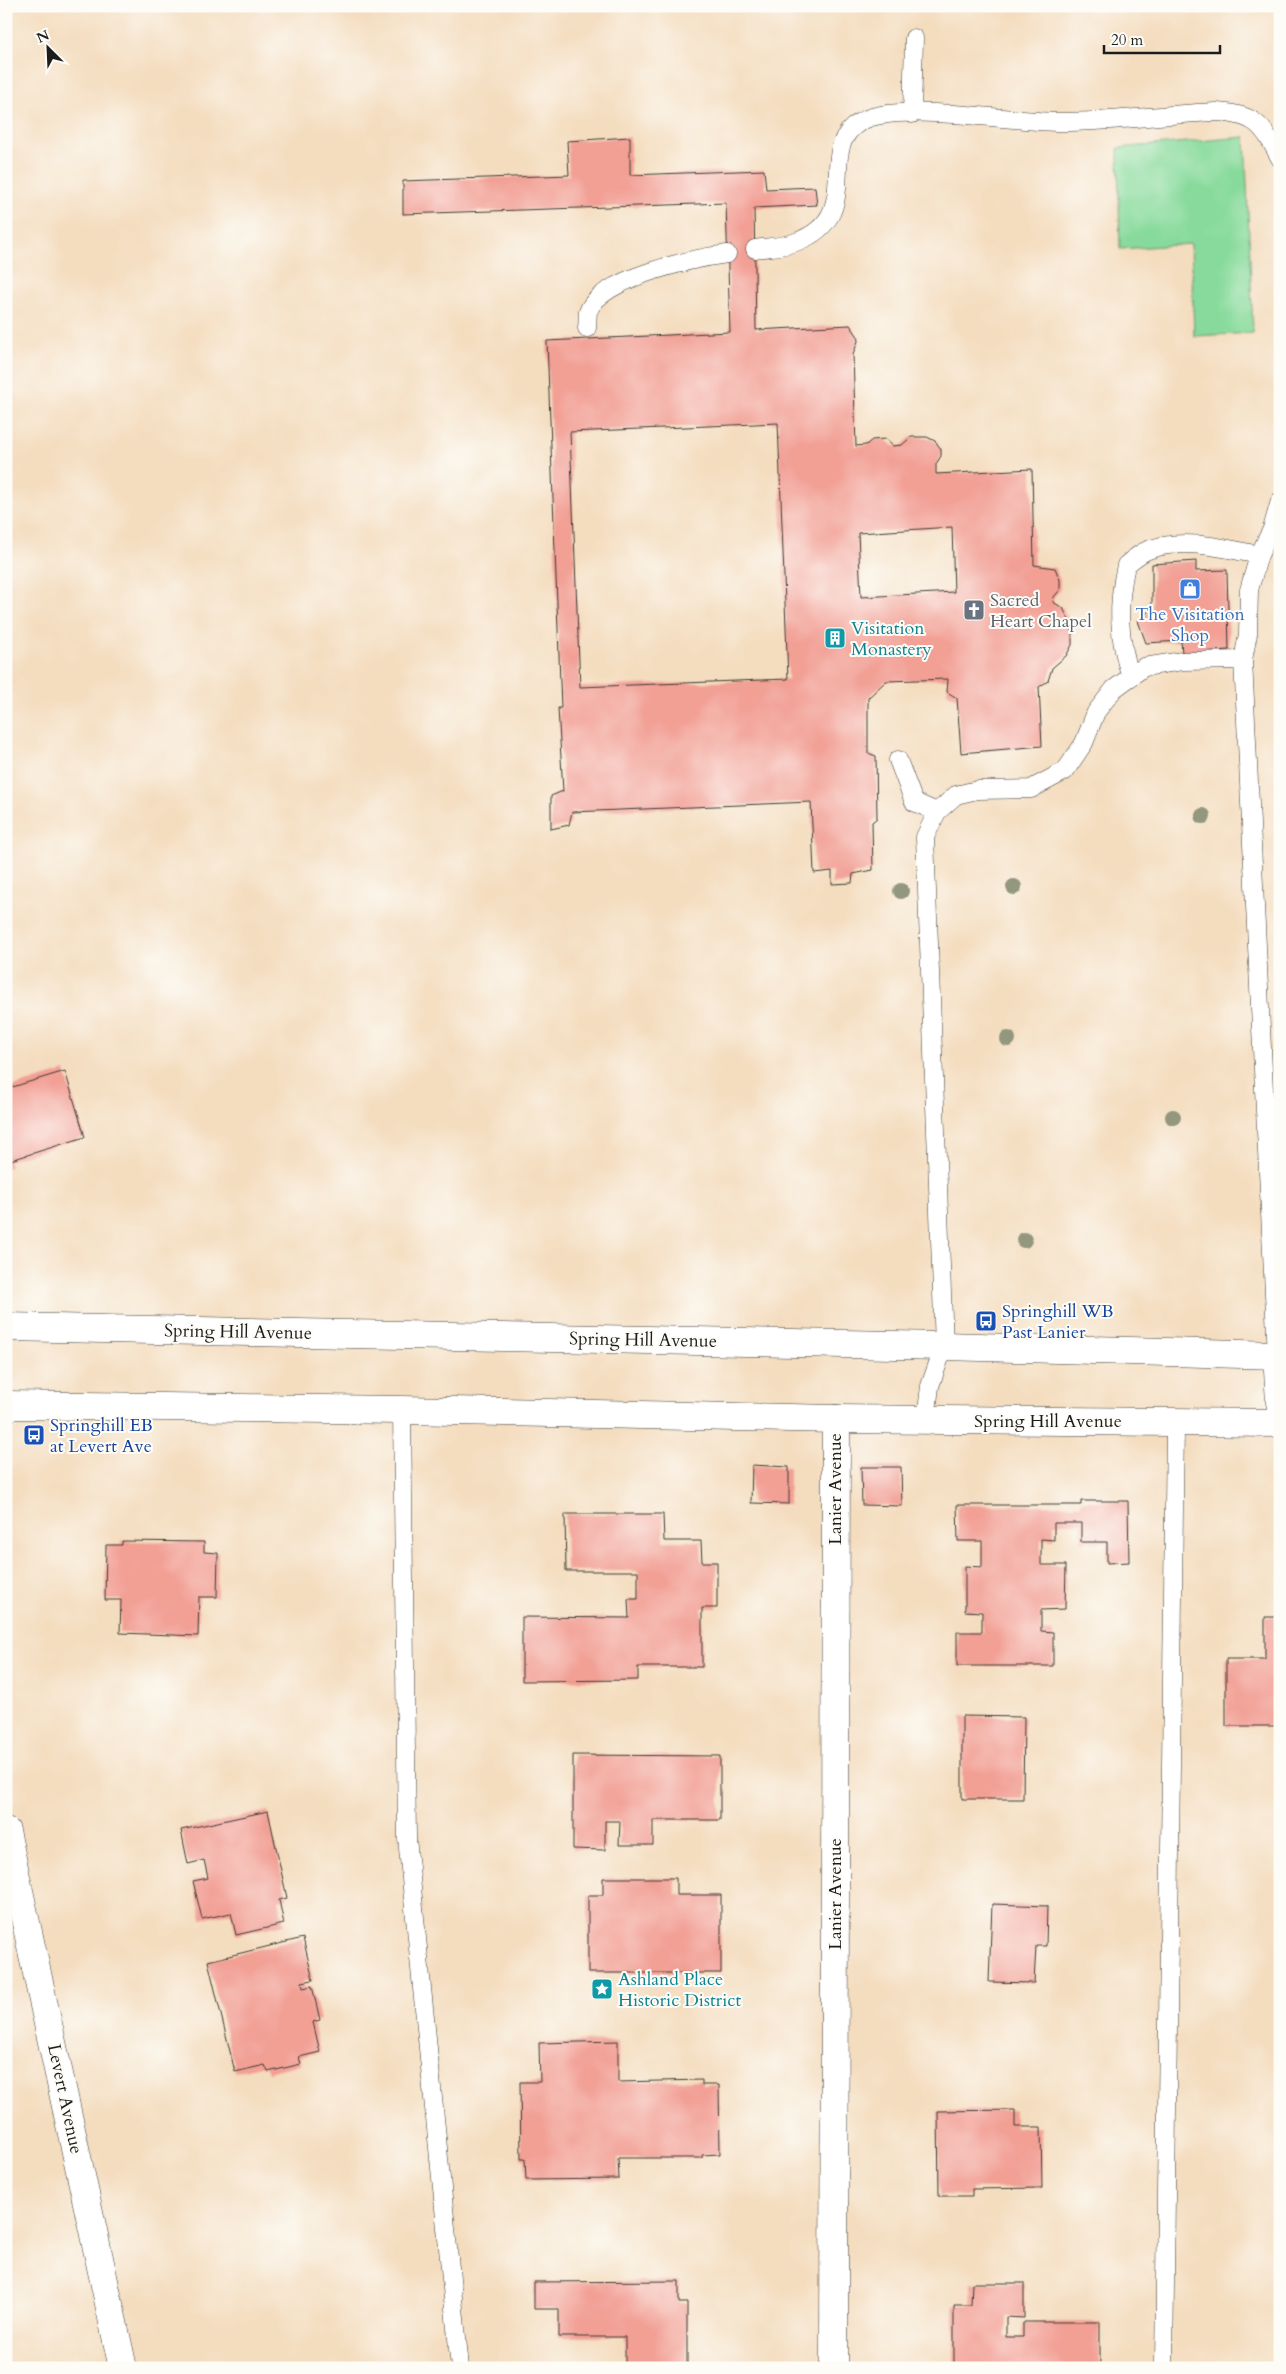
<svg xmlns="http://www.w3.org/2000/svg" width="1286" height="2374" viewBox="0 0 1286 2374" font-family="Cardo,serif">
  <style>
    .green { fill: #87da9b; stroke: #527b5c }
    .building { fill: #f29f94; fill-rule: evenodd }
    .lines { fill: none; stroke-linecap: round; stroke-linejoin: round }
    .lane-casing { stroke: #3c3934; stroke-width: 19 }
    .street-casing { stroke: #3c3934; stroke-width: 29 }
    .primary-casing { stroke: #3c3934; stroke-width: 29 }
    .lane { stroke: #fff; stroke-width: 18 }
    .street { stroke: #fff; stroke-width: 28 }
    .primary { stroke: #fff; stroke-width: 28 }
    .tree { fill: #92977e }
    .labels { text-anchor: middle; dominant-baseline: central; stroke-width: 4; stroke-linejoin: round; paint-order: stroke }
    .worship-label { font-size: 18px; fill: #5b616d; stroke: #fdfcf7; text-anchor: start }
    .shop-label { font-size: 18px; fill: #366cbe; stroke: #fdfcf7 }
    .culture-label { font-size: 18px; fill: #0d838f; stroke: #fdfcf7; text-anchor: start }
    .transit-label { font-size: 18px; fill: #164399; stroke: #fdfcf7; text-anchor: start }
    .street-label { font-size: 18px; fill: #1c1c1c; stroke: #fdfcf7 }
  </style>
  <rect width="100%" height="100%" fill="#fdfcf7"/>
  <filter id="ink" filterUnits="userSpaceOnUse"><feTurbulence type="fractalNoise" baseFrequency=".02" numOctaves="2"/><feDisplacementMap in="SourceGraphic" scale="10" xChannelSelector="R" yChannelSelector="G"/><feConvolveMatrix kernelMatrix="1 2 1 2 8 2 1 2 1" color-interpolation-filters="sRGB"/></filter>
  <filter id="wash" filterUnits="userSpaceOnUse"><feTurbulence type="fractalNoise" baseFrequency=".0096" numOctaves="4" result="noise"/><feDisplacementMap in="SourceGraphic" scale="20" xChannelSelector="R" yChannelSelector="G"/><feGaussianBlur stdDeviation="1.12" result="paint"/><feColorMatrix in="noise" values="0 0 0 0 0 0 0 0 0 0 0 0 0 0 0 0 0 1.4 0 .05"/><feComposite in="paint" operator="in"/></filter>
  <g filter="url(#wash)">
    <rect width="100%" height="100%" fill="#f4ddbf"/>
    <polygon class="green" points="1245,137 1253,333 1194,336 1191,244 1120,249 1118,148"/>
    <g id="blocks">
      <g class="building">
        <path d="M630 137V175L764 170 766 189 815 187 817 205 754 208 756 330 850 325 859 338 853 355 856 446 866 445 872 440 885 439 893 446 902 445 911 437H927L935 441 941 449V456L936 464V474L1032 469 1034 565 1055 568 1060 580V590L1054 597 1053 602 1063 608 1070 622 1072 633V645L1066 656 1052 668 1048 681 1039 687 1042 746 961 753 957 698 947 692 948 679 886 681 868 698V753L876 756 877 818 872 822 873 870 853 874 852 883 832 884V871L814 873 811 802 572 812 569 825 551 829V796L563 791 558 708H561L547 341 730 332 726 203 403 214V181L569 175 567 141ZM778 423 788 679 580 687 570 432ZM952 527 954 592 861 597 858 533Z"/>
        <polygon points="1196,561 1196,571 1227,570 1229,650 1182,653 1181,641 1146,643 1138,621 1152,608 1152,564"/>
        <polygon points="65,1071 85,1137 8,1161 10,1167 6,1168 6,1089"/>
        <polygon points="752,1465 789,1467 789,1504 751,1503"/>
        <polygon points="861,1467 901,1467 902,1506 862,1505"/>
        <polygon points="1081,1501 1128,1501 1129,1562 1107,1563 1107,1542 1081,1542 1081,1523 1054,1523 1054,1540 1041,1539 1041,1565 1066,1565 1065,1609 1041,1610 1041,1631 1053,1632 1053,1666 957,1666 957,1632 982,1632 982,1612 965,1611 965,1566 982,1567 982,1541 958,1541 957,1505 1081,1505"/>
        <polygon points="565,1514 663,1514 664,1541 701,1541 702,1562 717,1562 717,1608 702,1608 702,1667 638,1667 638,1680 522,1681 522,1617 629,1618 628,1599 638,1599 638,1571 566,1571"/>
        <polygon points="122,1541 204,1542 204,1552 218,1553 217,1597 199,1597 198,1636 120,1633 121,1600 105,1600 106,1545 122,1545"/>
        <polygon points="1265,1617 1280,1617 1280,1726 1226,1726 1226,1659 1265,1659"/>
        <polygon points="962,1716 1024,1717 1023,1799 962,1799"/>
        <polygon points="573,1755 720,1756 720,1820 653,1820 653,1845 619,1845 620,1821 605,1821 605,1850 573,1849"/>
        <polygon points="268,1811 287,1898 279,1900 284,1924 236,1935 231,1913 202,1919 193,1881 208,1878 204,1860 188,1864 181,1830"/>
        <polygon points="603,1878 676,1878 676,1895 721,1895 721,1973 588,1973 588,1895 603,1895"/>
        <polygon points="992,1904 1047,1906 1046,1946 1036,1946 1034,1983 989,1982"/>
        <polygon points="303,1938 313,1980 302,1982 303,1988 312,1986 320,2020 313,2022 320,2052 299,2057 301,2064 268,2072 265,2065 235,2072 208,1961"/>
        <polygon points="618,2041 618,2082 702,2080 702,2085 719,2085 720,2154 702,2155 702,2158 618,2158 619,2179 526,2180 525,2159 521,2159 520,2082 540,2082 539,2043"/>
        <polygon points="1015,2110 1015,2127 1041,2127 1042,2188 972,2189 972,2196 939,2196 938,2111"/>
        <polygon points="679,2281 679,2303 687,2303 687,2368 625,2368 625,2337 559,2337 559,2309 534,2309 534,2282"/>
        <polygon points="972,2283 1024,2283 1024,2318 1006,2317 1006,2337 1023,2337 1023,2322 1100,2322 1100,2368 954,2368 954,2305 971,2305"/>
      </g>
    </g>
  </g>
  <g filter="url(#ink)">
    <use href="#blocks" fill-opacity="0" stroke="#3c3934" stroke-width="1"/>
    <g class="lines">
      <g class="lane-casing">
        <g id="lane">
          <polyline points="912,114 914,38"/>
          <path d="M755 249C768 247 783 247 796 242 868 215 813 150 860 122 894 100 1017 123 1062 122 1114 122 1165 114 1217 112 1256 115 1262 124 1280 158"/>
          <path d="M587 328C588 323 587 317 588 312 599 278 696 258 727 254"/>
          <path d="M1131 677C1118 638 1117 605 1126 565 1132 560 1140 553 1148 550 1182 537 1224 548 1259 555"/>
          <polyline points="898,760 914,802 937,812"/>
          <polyline points="1277,1355 1243,660 1248,634 1249,590 1259,555 1272,529 1280,501"/>
          <polyline points="402,1410 407,1838 460,2368"/>
          <polyline points="926,1420 930,1386 944,1346 925,837 937,812 956,795 977,790 1031,789 1065,771 1084,743 1096,712 1114,689 1144,667 1182,661 1243,660"/>
          <polyline points="1164,2368 1175,1422"/>
        </g>
      </g>
      <g class="street-casing">
        <g id="street">
          <polyline points="1277,1355 1280,1402"/>
          <polyline points="6,1831 123,2368"/>
          <polyline points="834,2368 836,1419"/>
        </g>
      </g>
      <g class="primary-casing">
        <g id="primary">
          <polyline points="6,1327 944,1346 1280,1355"/>
          <polyline points="6,1405 402,1410 836,1419 1280,1423"/>
        </g>
      </g>
      <use href="#lane" class="lane"/>
      <use href="#street" class="street"/>
      <use href="#primary" class="primary"/>
    </g>
    <g class="tree">
      <circle cx="1203" cy="816" r="8"/>
      <circle cx="1014" cy="887" r="8"/>
      <circle cx="901" cy="891" r="8"/>
      <circle cx="1008" cy="1039" r="8"/>
      <circle cx="1173" cy="1117" r="8"/>
      <circle cx="1024" cy="1240" r="8"/>
    </g>
  </g>
  <defs>
    <g id="shop-square" transform="scale(1.125)"><rect x="-9" y="-9" width="18" height="18" rx="4" fill="#3f7fe0" stroke="#fdfcf7"/><path d="M-5-2.5h2.3a2.7 3.5 0 0 1 5.4 0H5L5.5 6h-11ZM-1.5-2.5h3a1.5 2.3 0 0 0-3 0Z" fill="#fff"/></g>
    <g id="church-square" transform="scale(1.125)"><rect x="-9" y="-9" width="18" height="18" rx="4" fill="#6b7280" stroke="#fdfcf7"/><path d="M-1.2-6h2.4v3.5h3.3v2.4h-3.3V6h-2.4V-.1h-3.3v-2.4h3.3Z" fill="#fff"/></g>
    <g id="building-square" transform="scale(1.125)"><rect x="-9" y="-9" width="18" height="18" rx="4" fill="#0f9aa8" stroke="#fdfcf7"/><path d="M-4-6H4V6H1V3H-1V6H-4ZM-2.5-4.3h1.7v1.8h-1.7ZM.8-4.3h1.7v1.8H.8ZM-2.5-1h1.7V.8h-1.7ZM.8-1h1.7V.8H.8Z" fill="#fff"/></g>
    <g id="bus-square" transform="scale(1.125)"><rect x="-9" y="-9" width="18" height="18" rx="4" fill="#1a4fb4" stroke="#fdfcf7"/><path d="M-5-6H5V4H4V6H2V4H-2V6H-4V4H-5ZM-3.5-4V0h7V-4ZM-3.5 1.2v1.5H-2V1.2ZM2 1.2v1.5H3.5V1.2Z" fill="#fff"/></g>
    <g id="sight-square" transform="scale(1.125)"><rect x="-9" y="-9" width="18" height="18" rx="4" fill="#0f9aa8" stroke="#fdfcf7"/><path d="M0-6L1.8-2.2L6-1.7L2.9 1.2L3.7 5.4L0 3.3L-3.7 5.4L-2.9 1.2L-6-1.7L-1.8-2.2Z" fill="#fff"/></g>
  </defs>
  <g fill-rule="evenodd">
    <use href="#shop-square" x="1190" y="589"/>
    <use href="#church-square" x="974" y="610"/>
    <use href="#building-square" x="835" y="638"/>
    <use href="#bus-square" x="986" y="1321"/>
    <use href="#bus-square" x="34" y="1435"/>
    <use href="#sight-square" x="602" y="1989"/>
  </g>
  <g class="labels">
    <g class="worship-label">
      <text x="990" y="600">Sacred<tspan x="990" dy="21">Heart Chapel</tspan></text>
    </g>
    <g class="shop-label">
      <text x="1190" y="614">The Visitation<tspan x="1190" dy="21">Shop</tspan></text>
    </g>
    <g class="culture-label">
      <text x="851" y="628">Visitation<tspan x="851" dy="21">Monastery</tspan></text>
      <text x="618" y="1979">Ashland Place<tspan x="618" dy="21">Historic District</tspan></text>
    </g>
    <g class="transit-label">
      <text x="1002" y="1311">Springhill WB<tspan x="1002" dy="21">Past Lanier</tspan></text>
      <text x="50" y="1425">Springhill EB<tspan x="50" dy="21">at Levert Ave</tspan></text>
    </g>
    <g class="street-label">
      <text transform="translate(238 1332) rotate(1)">Spring Hill Avenue</text>
      <text transform="translate(643 1340) rotate(1)">Spring Hill Avenue</text>
      <text x="1048" y="1421">Spring Hill Avenue</text>
      <text transform="translate(835 1489) rotate(-90)">Lanier Avenue</text>
      <text transform="translate(835 1894) rotate(-90)">Lanier Avenue</text>
      <text transform="translate(65 2099) rotate(78)">Levert Avenue</text>
    </g>
  </g>
  <rect width="1286" height="2374" fill="none" stroke="#fdfcf7" stroke-width="25"/>
  <g transform="translate(48 48) rotate(336)" stroke="#fdfcf7" stroke-width="4" paint-order="stroke">
  <path d="M0-4L9 19L0 12L-9 19Z" fill="#1c1c1c"/>
  <text y="-8" font-size="14" font-weight="bold" text-anchor="middle" fill="#1c1c1c">N</text>
  </g>
  <path d="M1104 45v8h116v-8" fill="none" stroke="#1c1c1c" stroke-width="2.5"/>
  <text x="1111" y="45" font-size="15" fill="#1c1c1c" stroke="#fdfcf7" stroke-width="4" paint-order="stroke">20 m</text>
</svg>
